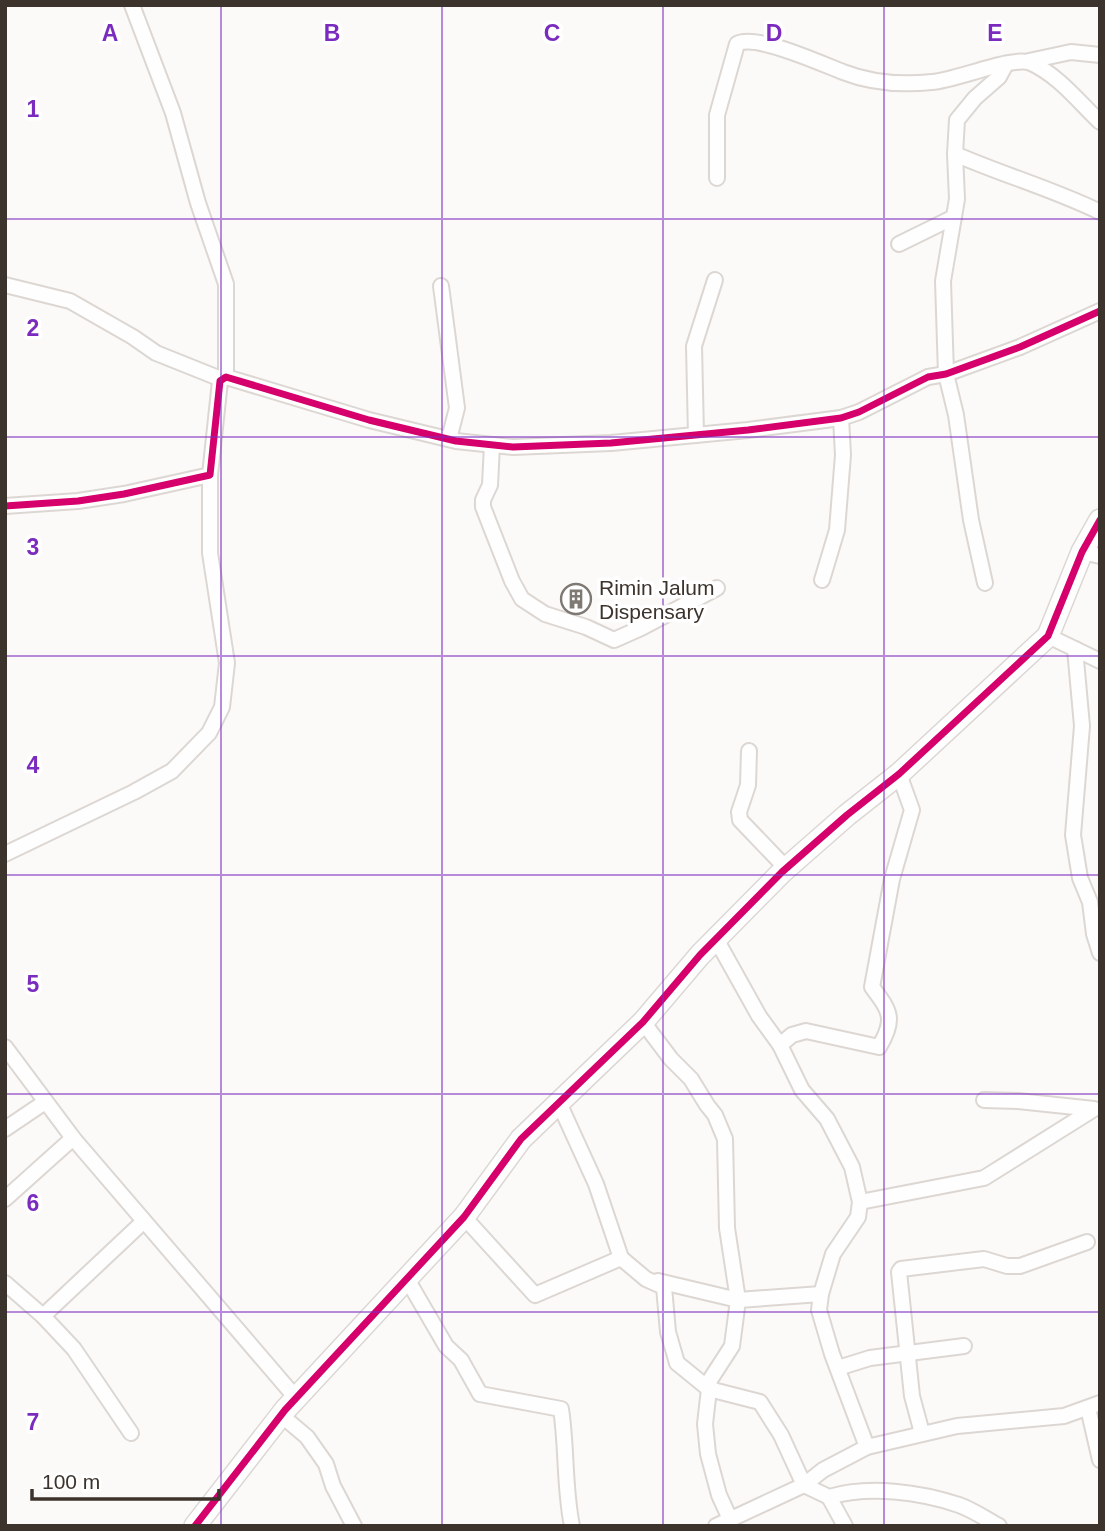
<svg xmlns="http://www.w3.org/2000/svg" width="1105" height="1531" viewBox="0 0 1105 1531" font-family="Arial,sans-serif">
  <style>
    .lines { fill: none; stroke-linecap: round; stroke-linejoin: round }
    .street-casing { stroke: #dcd7d3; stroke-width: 18 }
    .secondary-casing { stroke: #dcd7d3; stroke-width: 24 }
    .street { stroke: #fffefe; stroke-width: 14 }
    .secondary { stroke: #fffefe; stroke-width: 21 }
    .cycleway-casing { stroke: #fff; stroke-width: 11 }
    .cycleway { stroke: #d6006c; stroke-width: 7 }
    .grid { fill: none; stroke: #7b2cbf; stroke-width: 2; stroke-opacity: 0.55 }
    .labels { text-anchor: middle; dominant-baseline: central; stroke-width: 7; stroke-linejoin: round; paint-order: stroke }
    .poi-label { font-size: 21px; fill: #3c332c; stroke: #fff; text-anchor: start }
    .grid-label { font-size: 23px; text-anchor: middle; font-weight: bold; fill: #7b2cbf; stroke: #fff; stroke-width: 7; stroke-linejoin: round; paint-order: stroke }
  </style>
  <rect width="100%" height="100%" fill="#fcfaf8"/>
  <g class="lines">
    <g class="street-casing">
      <g id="street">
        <polyline points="132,5 173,113 198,203 226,284 226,377"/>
        <polyline points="1029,61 1071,52 1100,55"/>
        <path d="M955 154C1003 175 1053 189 1100 212"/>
        <path d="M717 178V115L737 44C755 33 822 64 843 72 871 83 903 85 932 82 955 81 1014 55 1031 63 1058 75 1079 102 1100 122"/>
        <polyline points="899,244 954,217"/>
        <polyline points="5,285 70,301 133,337 156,353 221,379"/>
        <polyline points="441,286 457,408 449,439"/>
        <polyline points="696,435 694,346 715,280"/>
        <polyline points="492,445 490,485 483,500 483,507 512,581 522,599 545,614 586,627 614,640 641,628 717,588"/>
        <polyline points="5,506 78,501 124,494 210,475 220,381 226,377 369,420 456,441 513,447 611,443 748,430 841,418 859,412 928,377 946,374 1020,347 1100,311"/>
        <polyline points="1082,552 1100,556"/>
        <polyline points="822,580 837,530 843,455 841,418"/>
        <polyline points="985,583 971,520 956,415 946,374 943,281 957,199 955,154 957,120 975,98 999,77 1006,64"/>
        <polyline points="1048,636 1100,661"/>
        <polyline points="1075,649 1082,726 1073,835 1080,878 1090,902 1094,934 1100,953"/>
        <polyline points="749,751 748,785 739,812 740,820 786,868"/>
        <polyline points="5,854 134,792 172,771 209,733 222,707 227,663 210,553 210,475"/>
        <polyline points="716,939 759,1016 780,1045 802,1090 827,1119 852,1167 860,1202 858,1217 833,1254 821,1294 819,1310 832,1354 867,1447"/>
        <polyline points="643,1022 671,1059 691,1079 707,1105 715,1115 725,1139 727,1228 738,1300 732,1346 710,1380 705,1424 708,1454 719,1495 730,1519"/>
        <path d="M780 1045 792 1035 806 1031 879 1047C896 1019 890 1011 872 987L892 879 912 810 899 774"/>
        <polyline points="5,1047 73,1138 296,1398"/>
        <polyline points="559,1103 596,1184 621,1258"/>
        <polyline points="5,1129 45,1102"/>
        <polyline points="5,1199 73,1138"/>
        <polyline points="860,1202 984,1178 1094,1109 1018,1101 984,1100"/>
        <path d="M464 1217 535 1295 621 1258 646 1279 664 1287 668 1332 677 1363 709 1389 760 1402 781 1435 804 1485 829 1497C869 1485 920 1492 959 1505 973 1510 986 1519 999 1526"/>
        <path d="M407 1279 446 1346 461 1360 480 1394 561 1409C567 1448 564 1487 572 1526"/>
        <polyline points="658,1281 738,1300 821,1294"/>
        <polyline points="5,1283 43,1316 74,1349 131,1433"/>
        <polyline points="43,1316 144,1221"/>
        <polyline points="838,1368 870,1358 964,1346"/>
        <polyline points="1088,1408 1100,1460"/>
        <polyline points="281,1415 307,1437 326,1464 333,1486 354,1526"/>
        <polyline points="922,1433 912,1396 899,1272 901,1269 984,1259 1007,1266 1020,1266 1087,1242"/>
        <polyline points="829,1497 845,1526"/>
        <polyline points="716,1526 804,1485 823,1470 867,1447 957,1426 1064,1416 1100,1403"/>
      </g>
    </g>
    <g class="secondary-casing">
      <polyline id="secondary" points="195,1526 285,1410 464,1217 521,1139 643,1022 700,955 782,872 847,815 899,774 1048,636 1082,552 1100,520"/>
    </g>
    <use href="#street" class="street"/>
    <use href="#secondary" class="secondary"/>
    <g class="cycleway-casing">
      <g id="cycleway">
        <polyline points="5,506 78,501 124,494 210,475 220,381 226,377 369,420 456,441 513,447 611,443 748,430 841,418 859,412 928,377 946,374 1020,347 1100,311"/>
        <polyline points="195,1526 285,1410 464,1217 521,1139 643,1022 700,955 782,872 847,815 899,774 1048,636 1082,552 1100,520"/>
      </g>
    </g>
    <use href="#cycleway" class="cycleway"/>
  </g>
  <path class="grid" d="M221 5V1526M442 5V1526M663 5V1526M884 5V1526M5 219H1100M5 437H1100M5 656H1100M5 875H1100M5 1094H1100M5 1312H1100"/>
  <defs>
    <g id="building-ring" transform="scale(1.575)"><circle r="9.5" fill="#fff" stroke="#7f7973" stroke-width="1.5"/><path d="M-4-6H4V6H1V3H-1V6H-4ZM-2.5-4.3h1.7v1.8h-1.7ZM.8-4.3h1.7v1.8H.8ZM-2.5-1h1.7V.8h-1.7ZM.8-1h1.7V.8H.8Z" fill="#7f7973"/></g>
  </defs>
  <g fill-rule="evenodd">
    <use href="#building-ring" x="576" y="599"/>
  </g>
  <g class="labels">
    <g class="poi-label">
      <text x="599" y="587">Rimin Jalum<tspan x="599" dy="24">Dispensary</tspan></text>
    </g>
  </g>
  <g class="grid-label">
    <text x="110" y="41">A</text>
    <text x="332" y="41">B</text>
    <text x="552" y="41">C</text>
    <text x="774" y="41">D</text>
    <text x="995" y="41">E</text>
    <text x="33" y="117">1</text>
    <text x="33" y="336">2</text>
    <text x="33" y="555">3</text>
    <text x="33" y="773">4</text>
    <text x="33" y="992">5</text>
    <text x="33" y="1211">6</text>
    <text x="33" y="1430">7</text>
  </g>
  <rect width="1105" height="1531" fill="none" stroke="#3c332c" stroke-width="14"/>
  <path d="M32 1489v10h187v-10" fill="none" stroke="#3c332c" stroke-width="3.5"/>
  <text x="42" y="1489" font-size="21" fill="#3c332c" stroke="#ffffff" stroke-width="5" paint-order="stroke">100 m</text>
</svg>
